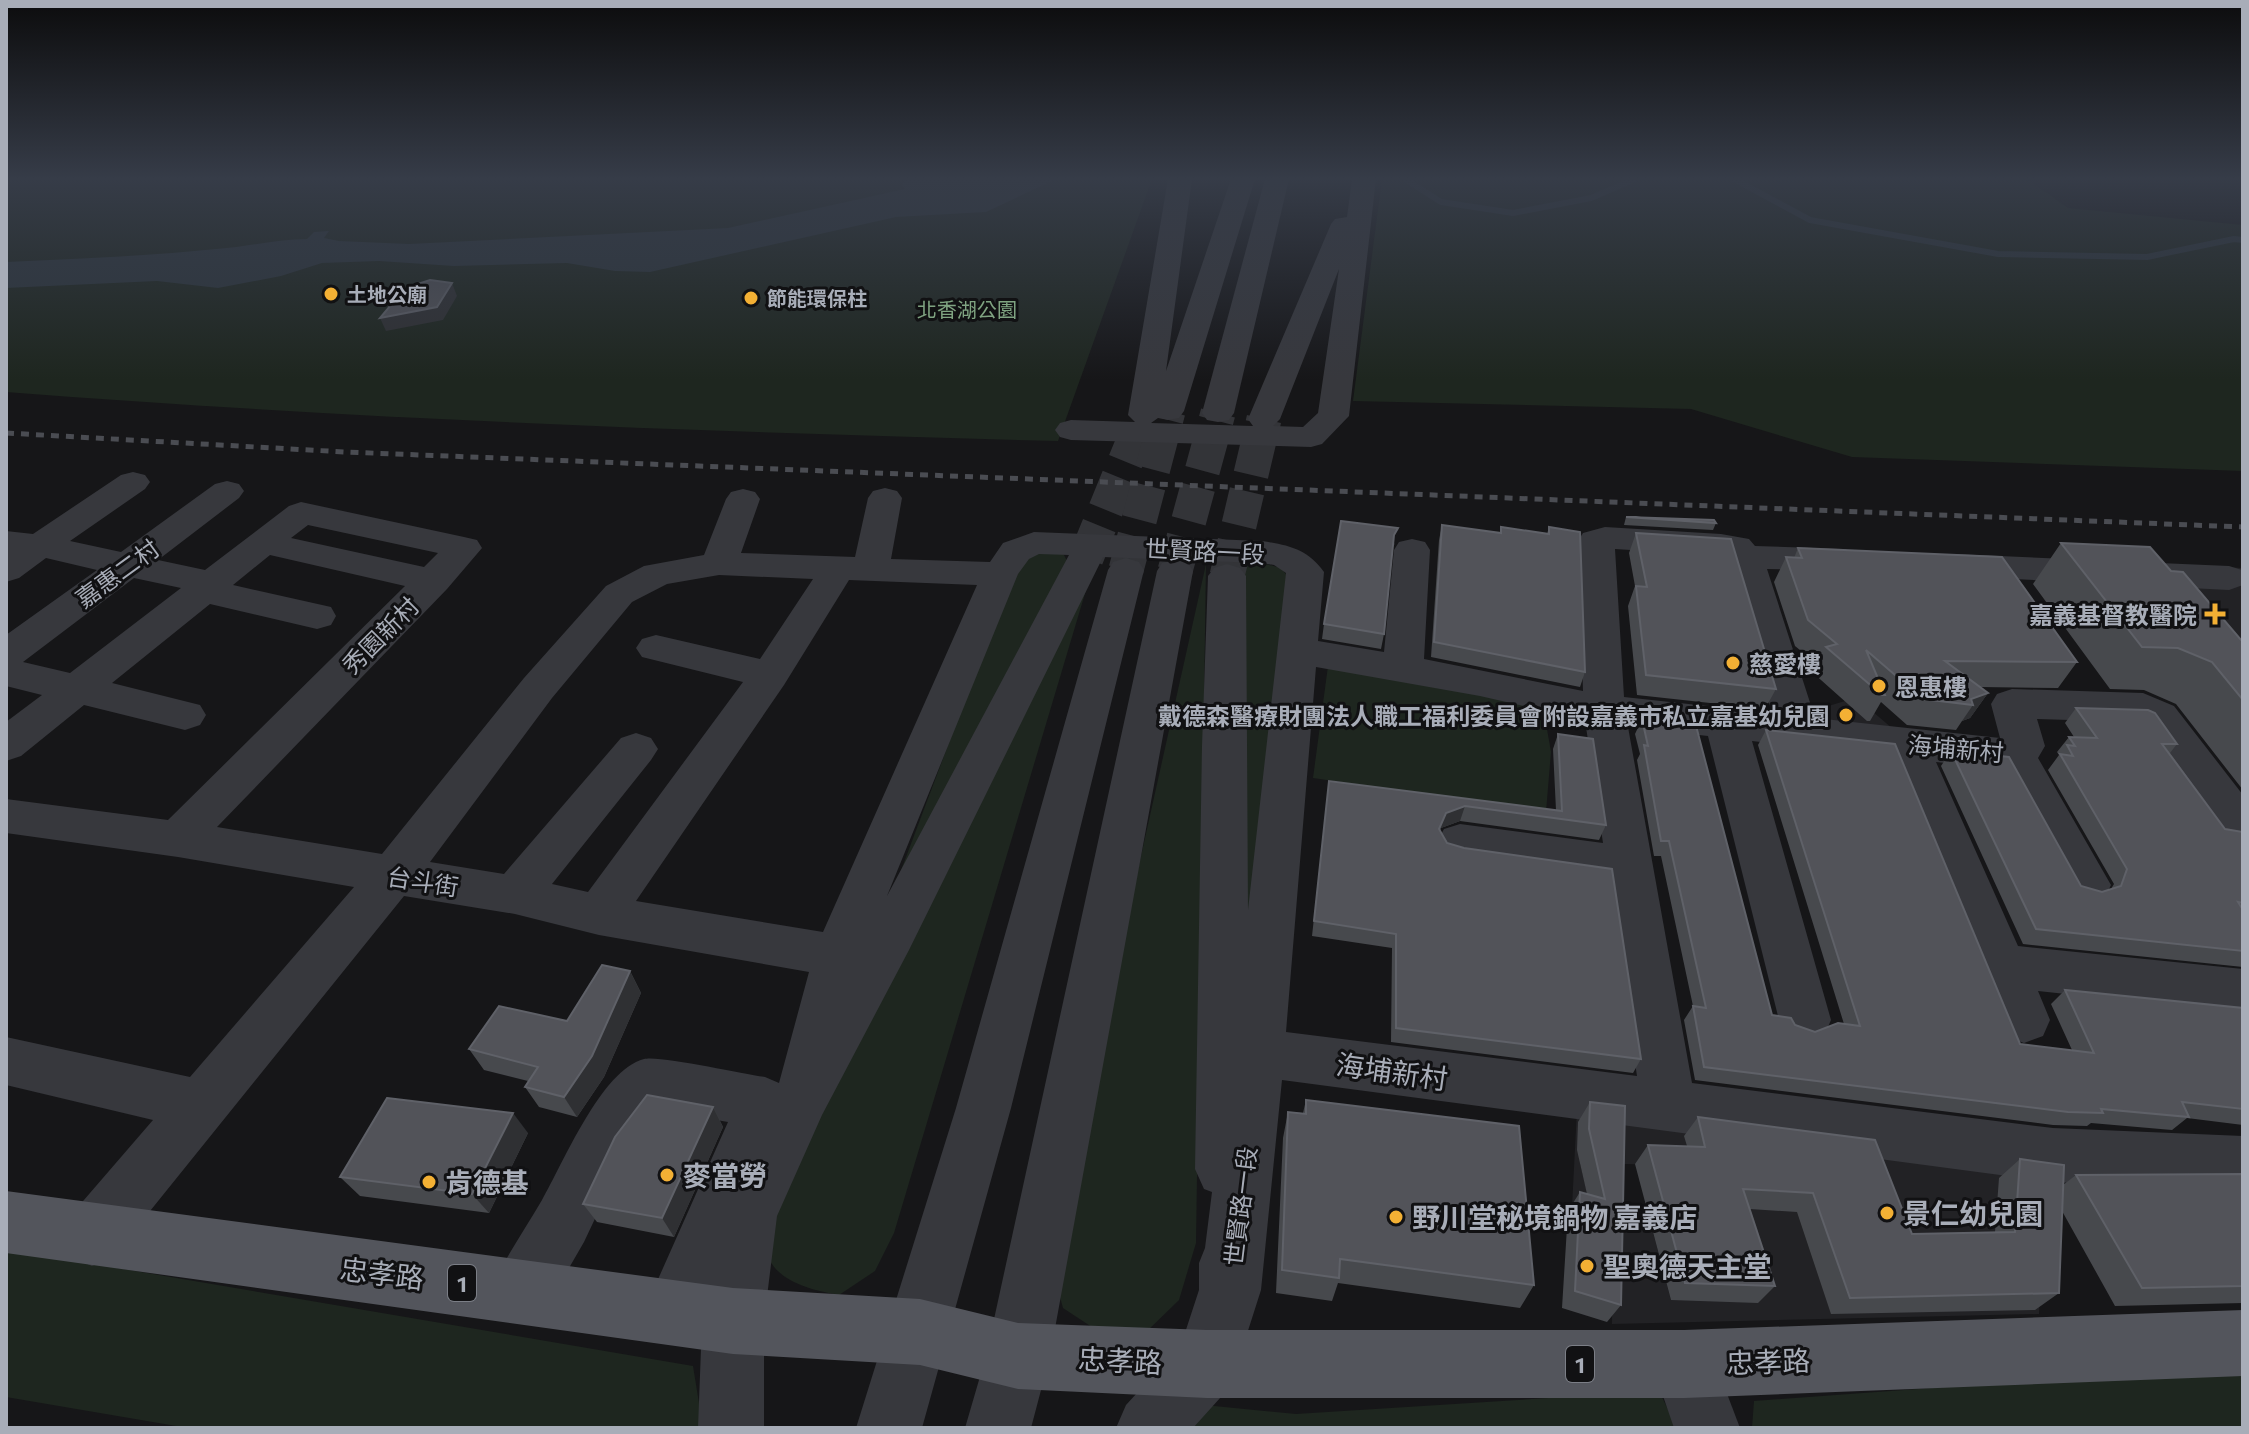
<svg xmlns="http://www.w3.org/2000/svg" width="2249" height="1434" viewBox="0 0 2249 1434" font-family="Commissioner,'Noto Sans TC',sans-serif">
  <style>
    .built { fill: #222225; fill-rule: evenodd }
    .green { fill: #1e261f }
    .water { fill: #2c353c }
    .lines { fill: none; stroke-linecap: round; stroke-linejoin: round }
    .stream { stroke: #2c353c; stroke-width: 6 }
    .minor-tunnel { stroke: #333438; stroke-width: 35; stroke-dasharray: 35 17; stroke-linecap: butt }
    .minor { fill: #37383d; fill-rule: evenodd }
    .major { fill: #53555c; fill-rule: evenodd }
    .rail { stroke: #4a4c52; stroke-width: 5; stroke-dasharray: 8 7; stroke-linecap: butt }
    .wall { fill: #47494d }
    .shaded-wall { fill: #2f3033 }
    .building { fill: #525359; stroke: #5f6168; stroke-width: 2 }
    .poi-dot { fill: #f3b034; stroke: #111113; stroke-width: 3 }
    .labels { text-anchor: middle; dominant-baseline: central; stroke-width: 6; stroke-linejoin: round; paint-order: stroke }
    .far-poi-label { font-size: 20px; font-weight: bold; fill: #a8adb8; stroke: #111113; text-anchor: start }
    .far-park-label { font-size: 20px; fill: #7fa381; stroke: #111113 }
    .shield { fill: #111113; stroke: #7b7e86; stroke-width: 2 }
    .shield-label { font-size: 22px; font-weight: bold; fill: #a8adb8 }
    .street-label { font-size: 24px; fill: #a8adb8; stroke: #111113 }
    .poi-label { font-size: 24px; font-weight: bold; fill: #a8adb8; stroke: #111113; text-anchor: end }
    .near-street-label { font-size: 28px; fill: #a8adb8; stroke: #111113 }
    .near-poi-label { font-size: 28px; font-weight: bold; fill: #a8adb8; stroke: #111113; text-anchor: start }
  </style>
  <rect width="100%" height="100%" fill="#161618"/>
  <g class="built">
    <polygon points="2118,562 2243,568 2243,655"/>
    <polygon points="1845,701 1849,704 1860,701 1899,734 1818,722 1814,706 1825,707"/>
    <path d="M1577 1109 1764 1129 2045 1182 2039 1314 1612 1324 1613 1219 1572 1207ZM1580 1163 1715 1166 1671 1300 1646 1206 1590 1204Z"/>
  </g>
  <g class="green">
    <path d="M6 179H1152L1058 441C707 432 356 419 6 392Z"/>
    <polygon points="1382,179 2027,179 2068,208 2243,225 2243,471 1852,457 1691,409 1353,401"/>
    <polygon points="1056,549 1064,555 1068,563 879,929 1012,575 1026,555"/>
    <path d="M1095 560 894 1233 875 1271 839 1295C811 1290 766 1280 766 1243 766 1233 768 1222 769 1211Z"/>
    <polygon points="1262,563 1281,568 1289,578 1239,998 1235,575 1244,564"/>
    <polygon points="1206,564 1196,1243 1179,1300 1144,1334 1104,1335 1063,1308 1052,1268 1062,1211"/>
    <polygon points="1328,666 1543,706 1551,752 1546,812 1313,778"/>
    <polygon points="6,1249 693,1366 703,1428 188,1428 6,1397"/>
    <polygon points="2243,1365 2243,1428 1752,1428 1754,1401"/>
    <polygon points="1659,1391 1677,1428 1175,1428 1194,1404 1296,1414"/>
  </g>
  <path class="water" d="M906 179H1056L986 212 896 217 650 272 615 271 567 263 454 266 379 261 322 263 281 276 218 288 157 281 6 288V262C76 259 146 256 216 249 247 247 276 239 307 239L314 232 329 231 324 238 339 241 409 244 728 228 905 189 902 185Z"/>
  <g class="lines">
    <g class="stream">
      <polyline points="1405,179 1441,202 1513,213 1591,198 1635,179"/>
      <polyline points="1734,179 1810,220 1998,254 2147,257 2234,239 2243,240"/>
    </g>
    <g class="minor-tunnel">
      <polyline points="1086,558 1144,416"/>
      <polyline points="1126,570 1168,411"/>
      <polyline points="1175,571 1218,413"/>
      <polyline points="1227,576 1264,419"/>
    </g>
    <g class="minor">
      <path d="M1168 179H1192L1166 371 1231 179H1255L1184 411 1179 418 1168 420 1158 418 1151 423 1253 426 1248 419 1331 224 1335 219 1347 217 1352 179H1376L1349 416 1322 444 1311 447 1071 440 1060 437 1055 430 1060 423 1071 420 1135 422 1128 415ZM1339 269 1318 413 1303 427 1273 426 1280 419Z"/>
      <polygon points="1265,179 1289,179 1234,413 1229,420 1218,422 1207,420 1202,413"/>
      <path d="M133 472 145 475 150 482 145 489 70 541 121 552 215 484 227 481 239 484 244 491 239 498 158 560 205 570 289 506 301 502 464 537 477 540 482 548 447 589 217 827 382 854 524 678 606 586 644 566 704 555 726 499 731 492 743 489 755 492 760 499 741 553 855 557 868 498 873 491 885 488 897 491 902 498 891 559 990 562 1003 543 1034 532 1262 541C1288 545 1308 549 1324 572L1318 641 1384 652 1394 550 1399 542 1412 539 1425 542 1430 550 1424 659 1583 691 1578 541 1583 533 1605 527 1721 534 1749 539 1755 546 1843 549 1856 552 1861 560 1856 568 1843 571 1767 569 1815 718 2000 738 1991 704 1997 694 2012 689 2143 693 2174 706 2243 795V847L2227 842 2144 726 2136 722 2037 719 2045 746 2038 758 2111 885 2104 899 2087 904 2070 899 2000 769 1936 762 2018 946 2243 969V1013L2038 991 2050 1020 2043 1036 2024 1043 2005 1036 1891 757 1752 741 1831 1020 1824 1036 1805 1043 1786 1036 1779 1020 1708 736 1628 727 1692 1083 2053 1128 2243 1136V1192L2053 1182 1282 1080 1261 1290 1230 1387 1193 1428H1116L1126 1405 1181 1345 1199 1290V1263L1205 1248 1212 1192 1204 1189 1195 1169 1202 746 1208 576 1214 568 1227 564 1240 568 1246 576 1248 910 1286 573 1274 565 1262 563 1176 560 1188 563 1193 571 1050 1356 1031 1428H965L986 1356 1157 571 1162 563 1175 560 1103 557 909 950 822 1115 777 1216 764 1321V1428H698L702 1322 696 1335 674 1344 652 1335 643 1313 728 1122 659 1110 625 1155 584 1242 543 1313 521 1322 499 1313 490 1291C504 1259 524 1231 542 1200 563 1164 601 1070 644 1059 659 1055 743 1074 765 1077L779 1083 809 972 599 935 515 914 404 896 113 1257 92 1266 71 1257 62 1236 71 1215 153 1120 6 1085V1037L190 1077 354 887 178 857 6 833V799L168 820 405 586 270 555 233 585 331 607 336 616 331 625 317 629 210 604 112 683 200 705 206 715 200 725 185 730 84 705 21 756 6 761V722L42 695 6 686V635L97 570 46 558 19 578 6 582V531L33 534 121 475ZM308 525 438 553 424 567 291 538ZM1615 549 1725 556 1772 713 1624 697ZM1039 554 1069 555 887 896 1018 574 1029 559ZM719 575 813 579 760 659 656 635 642 639 636 648 642 657 743 682 588 892 552 884 651 760 658 749 651 738 636 733 621 738 504 874 430 862 552 698 632 602 667 584ZM134 578 181 588 70 673 23 662ZM849 580 977 585 823 932 636 901 784 685ZM1316 667 1480 696 1585 720 1603 843 1460 824 1444 829 1437 842 1444 855 1460 860 1608 881 1637 1076 1286 1032Z"/>
      <polygon points="1954,554 2229,566 2242,570 2243,585 2229,590 1954,576 1941,573 1936,565 1941,557"/>
      <polygon points="1126,558 1139,562 1144,570 1011,1108 922,1428 856,1428 956,1108 1108,570 1113,562"/>
      <polygon points="1684,1332 1707,1341 1740,1428 1674,1428 1652,1364 1661,1341"/>
    </g>
    <polygon class="major" points="6,1191 733,1288 920,1299 1018,1323 1207,1330 1684,1330 2243,1310 2243,1376 1684,1398 1207,1398 1018,1389 920,1365 733,1354 6,1253"/>
    <polyline class="rail" points="6,433 345,452 2243,527"/>
  </g>
  <g class="wall">
    <polygon points="1626,517 1716,523 1713,530 1624,525"/>
    <polygon points="1442,525 1500,533 1501,527 1547,534 1549,527 1585,672 1580,687 1431,657 1439,540"/>
    <polygon points="1636,533 1776,689 1765,709 1637,695 1628,606 1635,586 1629,553"/>
    <polygon points="1395,543 1393,547 1384,634 1381,649 1322,639 1324,624"/>
    <polygon points="2061,543 2243,640 2243,790 2176,704 2144,690 2110,689 2033,584"/>
    <polygon points="1798,548 2077,662 2058,688 1980,687 1988,693 1970,718 1962,721 1956,730 1907,725 1881,702 1870,721 1867,721 1812,672 1817,664 1795,646 1774,582 1786,557 1794,558"/>
    <polygon points="2076,708 2177,744 2170,753 2225,829 2243,832 2243,967 2023,944 1941,766 1951,751 2081,886 2102,892 2111,889 2114,884 2048,770 2059,755 2057,752 2069,737 2074,737 2065,723"/>
    <polygon points="1648,716 1772,1015 1815,1032 1844,1024 1758,745 1766,730 2020,1044 2072,1050 2051,1004 2065,990 2243,1008 2243,1125 2187,1118 2172,1130 2091,1123 2087,1126 2053,1125 1695,1080 1684,1020 1693,1006 1661,856 1654,856 1637,760 1640,754 1635,734 1642,719 1647,719"/>
    <polygon points="1558,734 1606,825 1599,840 1460,821 1441,828 1440,831 1447,843 1641,1059 1633,1073 1391,1042 1392,948 1312,936 1329,781 1556,810 1553,749"/>
    <polygon points="630,971 641,993 604,1077 577,1117 539,1107 525,1087 528,1081 484,1070 469,1049 567,1021"/>
    <polygon points="1306,1100 1534,1285 1520,1308 1338,1283 1332,1301 1276,1293 1283,1138 1288,1112 1303,1113"/>
    <polygon points="1590,1102 1621,1305 1607,1322 1562,1308 1568,1211 1580,1192 1587,1194 1577,1150 1578,1122"/>
    <polygon points="713,1107 723,1127 674,1237 597,1222 583,1204"/>
    <polygon points="1698,1117 1912,1234 1995,1232 1999,1178 2020,1159 2063,1185 2076,1175 2243,1175 2243,1303 2115,1306 2062,1211 2059,1293 2035,1310 1831,1314 1797,1212 1750,1209 1775,1286 1758,1303 1671,1300 1635,1164 1648,1145 1687,1146 1684,1136"/>
    <polygon points="528,1133 489,1213 360,1196 340,1177"/>
  </g>
  <g class="shaded-wall">
    <polygon points="452,283 457,296 443,320 386,331 380,318"/>
    <polygon points="1988,693 1970,718 1962,721 1973,705 1971,699"/>
    <polygon points="1465,806 1460,821 1441,828 1434,843 1439,829 1446,813"/>
    <polygon points="630,971 641,993 604,1077 577,1117 564,1097"/>
    <polygon points="713,1107 723,1127 674,1237 662,1218"/>
    <polygon points="513,1113 528,1133 489,1213 472,1194"/>
  </g>
  <g class="building">
    <polygon points="430,280 452,283 437,307 380,318 405,288"/>
    <polygon points="1626,517 1714,520 1716,523"/>
    <polygon points="1341,521 1398,528 1394,535 1384,634 1324,624"/>
    <polygon points="1442,525 1501,533 1501,527 1549,534 1549,527 1580,532 1585,672 1434,642"/>
    <polygon points="1636,533 1731,539 1776,689 1646,675 1636,586 1647,587"/>
    <polygon points="2061,543 2150,547 2171,571 2183,572 2241,640 2243,640 2243,700 2212,662 2178,648 2142,647"/>
    <polygon points="1798,548 2002,557 2077,662 1945,661 1988,693 1971,699 1973,705 1923,699 1866,650 1885,695 1882,695 1826,647 1837,644 1808,620 1786,557 1802,558"/>
    <polygon points="2076,708 2148,710 2155,713 2177,744 2162,744 2225,829 2243,832 2243,903 2238,902 2243,910 2243,951 2036,929 1951,751 2009,757 2081,886 2102,892 2121,886 2127,869 2060,754 2073,756 2067,745 2075,746 2069,737 2097,738"/>
    <polygon points="1648,716 1695,722 1772,1015 1791,1018 1795,1025 1815,1032 1838,1023 1860,1026 1766,730 1895,744 2020,1044 2094,1053 2065,990 2243,1008 2243,1109 2182,1102 2189,1117 2101,1109 2103,1113 2068,1112 1704,1067 1693,1006 1706,1008 1669,841 1661,841 1644,745 1648,746 1642,719 1648,719"/>
    <polygon points="1558,734 1593,739 1606,825 1465,806 1446,813 1439,829 1447,843 1464,848 1612,869 1641,1059 1396,1028 1396,934 1314,921 1329,781 1562,811"/>
    <polygon points="602,965 630,971 592,1056 564,1097 525,1087 538,1067 469,1049 499,1006 567,1021"/>
    <polygon points="647,1095 713,1107 662,1218 583,1204 615,1137"/>
    <polygon points="387,1098 513,1113 472,1194 340,1177"/>
    <polygon points="1306,1100 1519,1126 1534,1285 1340,1259 1339,1278 1282,1270 1288,1112 1306,1114"/>
    <polygon points="1590,1102 1625,1106 1621,1305 1575,1291 1580,1192 1605,1199 1589,1129"/>
    <polygon points="1698,1117 1875,1140 1912,1234 2015,1232 2020,1159 2064,1165 2059,1293 1850,1298 1813,1193 1743,1189 1775,1286 1685,1283 1648,1145 1705,1147"/>
    <polygon points="2243,1174 2243,1286 2142,1288 2076,1175"/>
  </g>
  <linearGradient id="sky" x2="0" y2="1"><stop stop-color="#0c0c0d"/><stop offset="0.47" stop-color="#363c48"/><stop offset="1" stop-color="#363c48" stop-opacity="0"/></linearGradient>
  <rect width="2249" height="380" fill="url(#sky)"/>
  <g class="poi-dot">
    <circle cx="331" cy="294" r="8"/>
    <circle cx="751" cy="298" r="8"/>
    <path d="M2211 602h8v8h8v8h-8v8h-8v-8h-8v-8h8z"/>
    <circle cx="1733" cy="663" r="8"/>
    <circle cx="1879" cy="686" r="8"/>
    <circle cx="1846" cy="715" r="8"/>
    <circle cx="667" cy="1175" r="8"/>
    <circle cx="429" cy="1182" r="8"/>
    <circle cx="1887" cy="1213" r="8"/>
    <circle cx="1396" cy="1217" r="8"/>
    <circle cx="1587" cy="1266" r="8"/>
  </g>
  <g class="labels">
    <g class="far-poi-label">
      <text x="347" y="294">土地公廟</text>
      <text x="767" y="298">節能環保柱</text>
    </g>
    <g class="far-park-label">
      <text x="967" y="309">北香湖公園</text>
    </g>
    <g class="shield">
      <rect x="448" y="1265" width="28" height="36" rx="6"/>
      <rect x="1566" y="1346" width="28" height="36" rx="6"/>
    </g>
    <g class="shield-label">
      <text x="462" y="1283">1</text>
      <text x="1580" y="1364">1</text>
    </g>
    <g class="street-label">
      <text transform="translate(1205 551) rotate(3)">世賢路一段</text>
      <text transform="translate(117 573) rotate(-36)">嘉惠二村</text>
      <text transform="translate(380 635) rotate(-45)">秀園新村</text>
      <text transform="translate(1956 748) rotate(5)">海埔新村</text>
      <text transform="translate(423 881) rotate(9)">台斗街</text>
      <text transform="translate(1240 1206) rotate(-83)">世賢路一段</text>
    </g>
    <g class="poi-label">
      <text x="2197" y="614">嘉義基督教醫院</text>
      <text x="1749" y="663" text-anchor="start">慈愛樓</text>
      <text x="1895" y="686" text-anchor="start">恩惠樓</text>
      <text x="1830" y="715">戴德森醫療財團法人職工福利委員會附設嘉義市私立嘉基幼兒園</text>
    </g>
    <g class="near-street-label">
      <text transform="translate(1392 1071) rotate(8)">海埔新村</text>
      <text transform="translate(382 1273) rotate(7)">忠孝路</text>
      <text transform="translate(1120 1360) rotate(3)">忠孝路</text>
      <text transform="translate(1768 1361) rotate(-2)">忠孝路</text>
    </g>
    <g class="near-poi-label">
      <text x="683" y="1175">麥當勞</text>
      <text x="445" y="1182">肯德基</text>
      <text x="1903" y="1213">景仁幼兒園</text>
      <text x="1412" y="1217">野川堂秘境鍋物 嘉義店</text>
      <text x="1603" y="1266">聖奧德天主堂</text>
    </g>
  </g>
  <rect width="2249" height="1434" fill="none" stroke="#a8adb8" stroke-width="16"/>
</svg>
